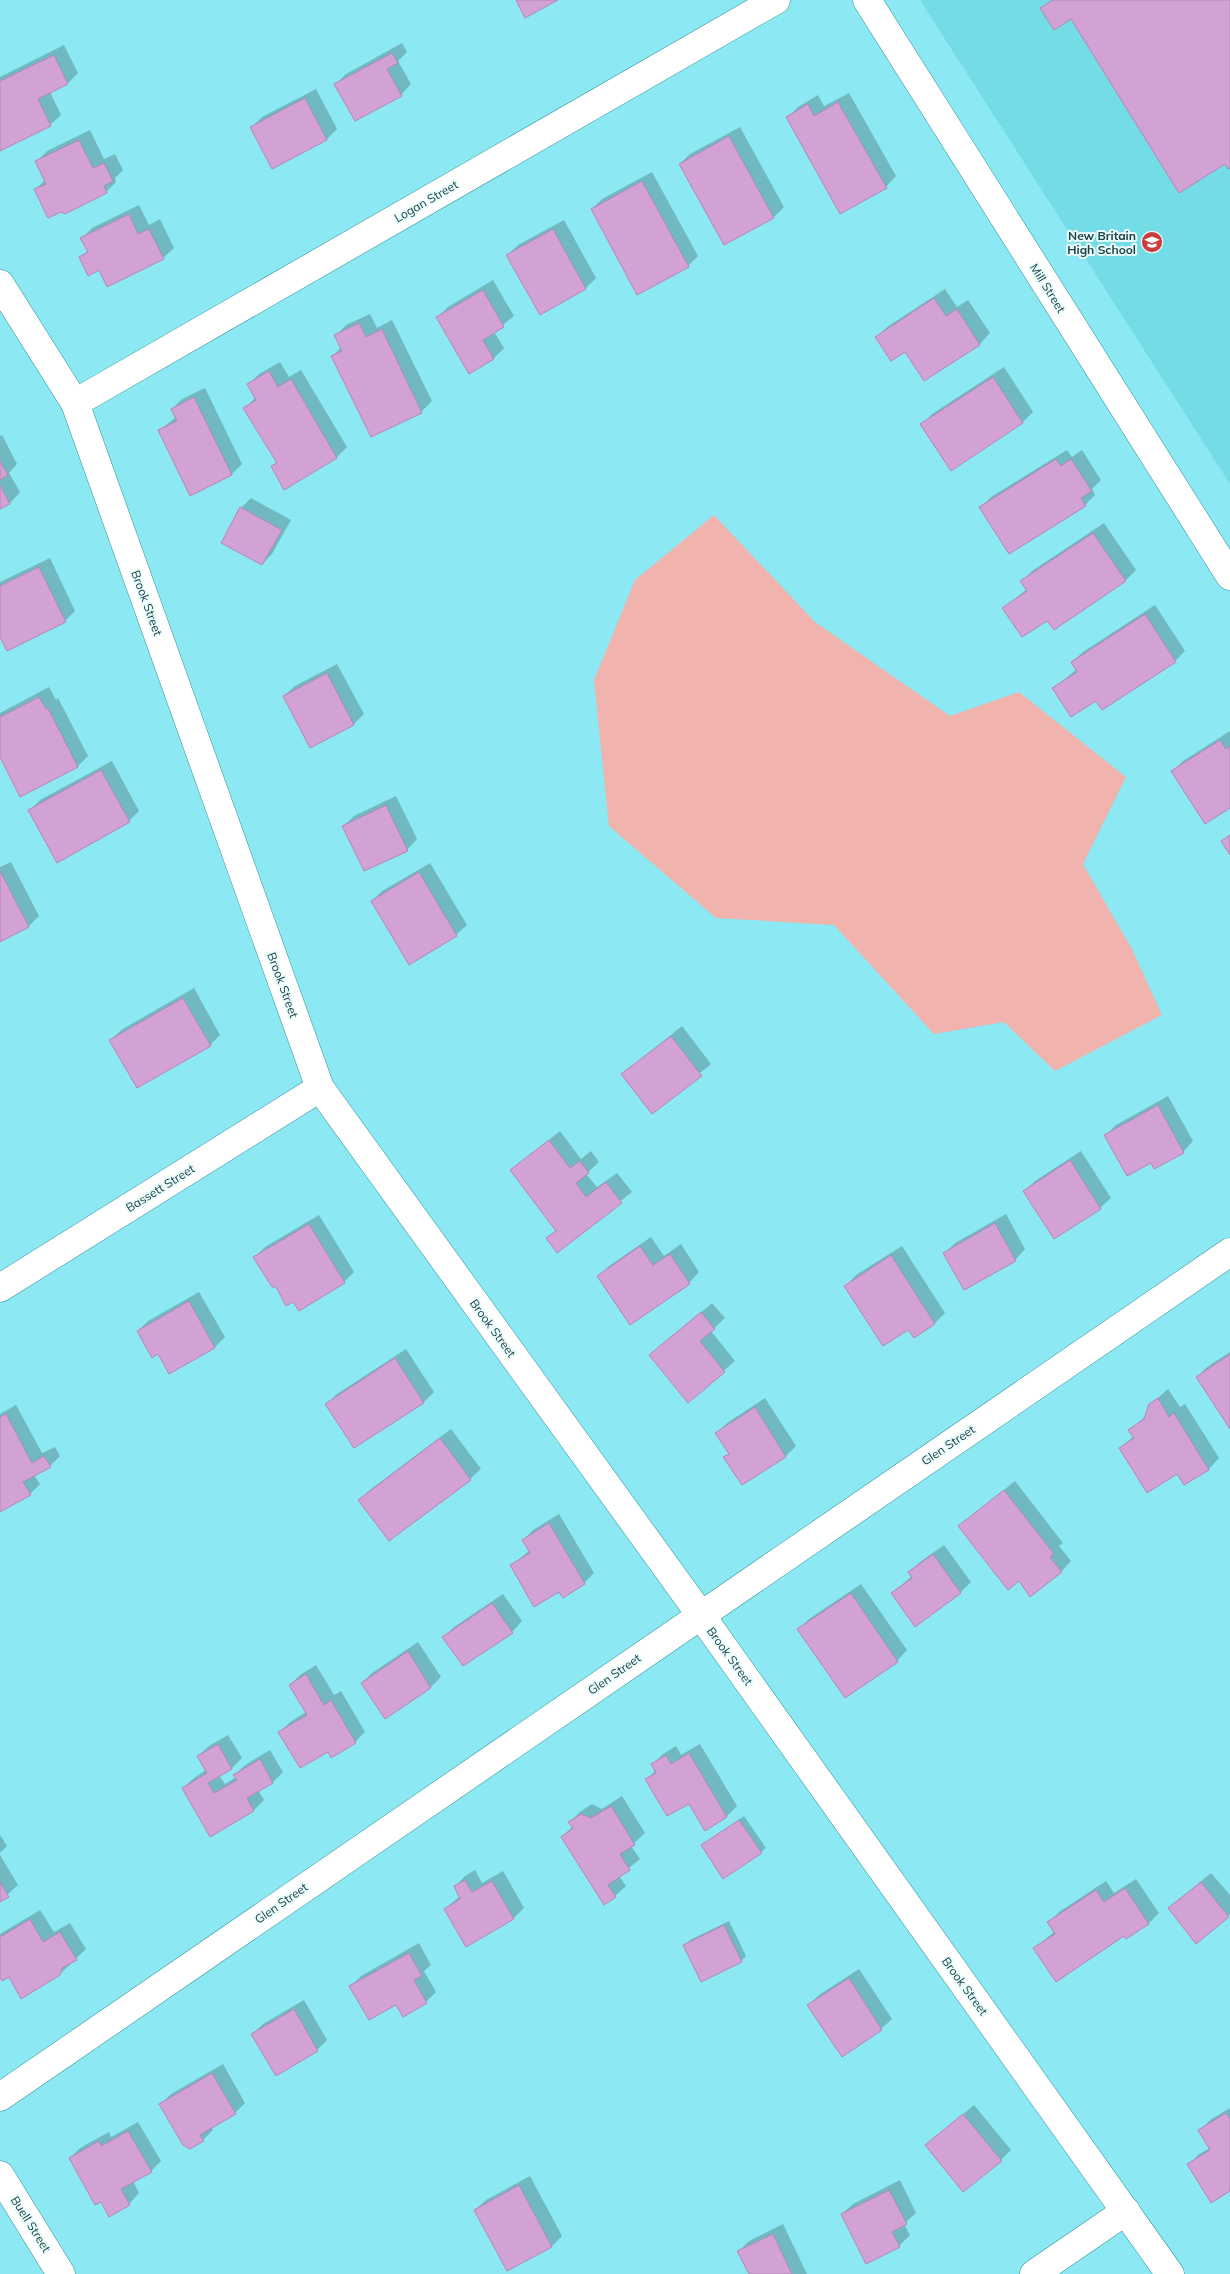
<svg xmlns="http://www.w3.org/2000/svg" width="1230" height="2274" viewBox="0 0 1230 2274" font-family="Mulish,sans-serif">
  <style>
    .built { fill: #73dce7 }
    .green { fill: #f0b3ad }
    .shadow { fill: #0003 }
    .building { fill: #d3a2d5; stroke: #b486b7 }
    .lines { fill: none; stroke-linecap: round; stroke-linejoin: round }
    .minor-casing { stroke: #32939d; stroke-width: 29 }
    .minor { stroke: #fff; stroke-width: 28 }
    .labels { text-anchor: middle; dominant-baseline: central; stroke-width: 4; stroke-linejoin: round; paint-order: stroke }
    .street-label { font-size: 12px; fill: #1c4347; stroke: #ebfcfd }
    .poi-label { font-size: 12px; font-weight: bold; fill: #1c4347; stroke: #ebfcfd; text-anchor: end }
  </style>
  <rect width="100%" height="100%" fill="#8ce8f2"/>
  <polygon class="built" points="920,0 1230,0 1230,484"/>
  <polygon class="green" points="714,515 815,622 950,716 1019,692 1126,777 1083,864 1132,949 1162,1015 1055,1071 1004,1022 934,1034 834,925 716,918 609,826 594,680 635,580"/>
  <g class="shadow">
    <polygon points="402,43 407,52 398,61 411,84 401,95 336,84 346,74"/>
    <polygon points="64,45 78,73 68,83 50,92 61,115 50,125 0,149 0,77"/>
    <polygon points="316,89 337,129 327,139 273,167 252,127 262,117"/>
    <polygon points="849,93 896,176 886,187 841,212 788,117 798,107 818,95 824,106"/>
    <polygon points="740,127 784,207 774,217 724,244 680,164 690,154"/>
    <polygon points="90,130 104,159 115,154 123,170 115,178 116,182 106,192 60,211 36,189 45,180 36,162 47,151"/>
    <polygon points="652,172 698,256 688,266 592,209 602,199"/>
    <polygon points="139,205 149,225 160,219 174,248 163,258 99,269 81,257 88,250 82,238 92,228"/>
    <polygon points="564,220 596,278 586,288 540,314 508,255 518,245"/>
    <polygon points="493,280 514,316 494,332 504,348 494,358 469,372 438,317 448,307"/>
    <polygon points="945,289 957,307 968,300 990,333 980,344 924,380 905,351 877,337 887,327"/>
    <polygon points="370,314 377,328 392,320 432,401 421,412 372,436 333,356 341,347 336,336 346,325"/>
    <polygon points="280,362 289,377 301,370 347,447 337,457 285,488 272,467 277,462 245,408 256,397 249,384 259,374"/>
    <polygon points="1004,367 1033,412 1023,422 951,470 922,425 932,414"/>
    <polygon points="205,388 242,464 232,474 160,430 176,417 172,409 182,399"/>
    <polygon points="2,435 17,464 9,473 20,492 10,503 0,508 0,436"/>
    <polygon points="1067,450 1072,457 1082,450 1101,480 1092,489 1095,495 1085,505 981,507 991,497"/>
    <polygon points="251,498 291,520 272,554 262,564 241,508"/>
    <polygon points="1104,523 1136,570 1126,580 1054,628 1047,619 1004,608 1027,589 1022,582 1032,571"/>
    <polygon points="50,558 75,611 65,621 0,635 0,582"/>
    <polygon points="1155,605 1185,651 1175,661 1096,699 1054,688 1077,669 1072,662 1083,652"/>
    <polygon points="337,664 364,714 354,724 284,696 295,686"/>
    <polygon points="49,687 56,700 58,698 88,756 78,766 21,795 0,754 0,713"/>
    <polygon points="1230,731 1230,807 1173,771 1183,761"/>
    <polygon points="112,761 139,811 129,821 29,811 40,800"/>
    <polygon points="396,796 417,839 407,850 344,826 354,816"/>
    <polygon points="11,862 39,916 29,926 0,940 0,867"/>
    <polygon points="430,863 467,925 456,935 372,901 382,891"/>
    <polygon points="194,988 220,1035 210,1045 111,1040 121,1030"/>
    <polygon points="682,1026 711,1064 652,1112 623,1074"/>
    <polygon points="1168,1096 1193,1141 1183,1152 1151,1162 1106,1135 1116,1125"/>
    <polygon points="560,1131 581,1159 591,1151 599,1162 586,1174 597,1187 617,1173 632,1192 558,1251 548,1239 557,1230 512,1170"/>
    <polygon points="1081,1151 1111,1198 1100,1208 1055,1237 1025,1191 1035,1181"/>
    <polygon points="1006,1214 1025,1249 1015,1260 945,1253 955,1243"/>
    <polygon points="319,1215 354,1272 344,1282 294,1300 277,1286 255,1257 265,1247"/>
    <polygon points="651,1237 664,1256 681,1244 699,1272 689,1283 599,1276 609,1266"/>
    <polygon points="902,1246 945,1313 935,1323 914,1336 909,1328 846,1286 856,1275"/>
    <polygon points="199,1292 225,1337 215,1347 170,1373 158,1352 138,1331 148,1321"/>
    <polygon points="712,1303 725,1318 711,1331 735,1361 688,1401 651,1355"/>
    <polygon points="406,1349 434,1392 424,1402 355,1447 327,1404 337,1394"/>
    <polygon points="1230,1352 1230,1427 1197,1377 1207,1367"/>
    <polygon points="1168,1389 1180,1407 1185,1404 1219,1458 1209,1469 1184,1483 1178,1472 1120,1448 1134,1436 1130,1430 1147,1415 1150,1405"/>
    <polygon points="765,1398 796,1446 786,1456 742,1484 725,1457 729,1453 717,1433 727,1423"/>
    <polygon points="16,1405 42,1453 55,1447 60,1456 50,1466 34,1475 40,1484 30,1494 0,1509 0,1414"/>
    <polygon points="451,1429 481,1469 470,1479 389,1540 360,1500 370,1490"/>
    <polygon points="1015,1481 1063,1543 1059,1546 1071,1561 1061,1572 1019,1580 960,1526"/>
    <polygon points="559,1514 594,1573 584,1583 560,1590 511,1566 530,1550 523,1540 533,1530"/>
    <polygon points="944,1545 971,1582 961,1592 916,1625 893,1593 912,1576 910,1572 920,1562"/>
    <polygon points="861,1584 907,1650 897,1661 799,1629 809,1619"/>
    <polygon points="503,1594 522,1621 512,1632 463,1664 444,1637 454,1627"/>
    <polygon points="418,1642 441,1677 431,1687 385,1717 362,1683 372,1673"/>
    <polygon points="316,1665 334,1695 341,1691 365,1732 355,1742 328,1750 280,1732 290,1722 306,1712 290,1685 300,1675"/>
    <polygon points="228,1735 242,1758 232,1768 219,1775 225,1784 236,1777 235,1775 245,1765 270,1750 283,1772 273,1782 258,1790 264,1800 254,1810 211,1835 183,1788 194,1778 206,1770 198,1756 209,1746"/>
    <polygon points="700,1744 737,1806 727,1816 689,1802 647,1779 656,1770 653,1764 663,1754 676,1746 681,1755"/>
    <polygon points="622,1796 645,1833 631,1846 640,1859 619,1876 626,1886 615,1896 562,1837 573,1826 570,1822 580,1812 592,1804 602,1809"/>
    <polygon points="744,1816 766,1848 761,1852 702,1846"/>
    <polygon points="0,1835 7,1846 0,1853"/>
    <polygon points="0,1855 18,1885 0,1901"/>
    <polygon points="475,1870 482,1883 503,1871 524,1908 514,1918 467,1945 445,1909 460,1896 455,1887 465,1876"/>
    <polygon points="1211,1873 1230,1895 1230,1914 1197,1942 1169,1908"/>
    <polygon points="1136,1879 1159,1913 1149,1923 1127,1938 1124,1934 1035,1948 1055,1931 1049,1923 1059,1912 1106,1881 1114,1893"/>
    <polygon points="40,1910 54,1932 70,1923 86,1949 60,1974 0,1975 0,1934"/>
    <polygon points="729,1921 746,1956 741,1961 685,1945 690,1940"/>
    <polygon points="419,1943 431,1965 424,1971 436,1992 426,2002 397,2004 351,1986 361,1976"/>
    <polygon points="859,1969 892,2019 881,2029 842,2055 809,2005 819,1995"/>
    <polygon points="304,2000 327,2040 317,2050 253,2034 263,2024"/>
    <polygon points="223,2064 245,2103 235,2113 211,2127 213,2130 203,2140 161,2104 171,2094"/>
    <polygon points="974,2105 1011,2150 1001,2160 927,2145"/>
    <polygon points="1230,2108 1230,2190 1189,2164 1199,2154 1210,2148 1200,2131 1210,2120"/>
    <polygon points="138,2122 161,2161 151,2171 133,2181 139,2193 129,2204 101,2200 70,2158 80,2148 109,2132 111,2137"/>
    <polygon points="530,2176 562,2236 552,2246 507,2270 475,2210 486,2200"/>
    <polygon points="900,2180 916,2213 904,2224 910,2235 899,2246 867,2262 842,2214 853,2204"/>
    <polygon points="783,2224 807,2274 750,2274 739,2251 749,2241"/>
  </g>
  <g class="building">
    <polygon points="516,0 558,0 525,18"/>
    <polygon points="1053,0 1230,0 1230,168 1228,169 1225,164 1179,193 1071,19 1054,30 1040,8"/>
    <polygon points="392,53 398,63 387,69 402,96 355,121 334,84"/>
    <polygon points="54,55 68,84 38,99 51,126 0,151 0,81"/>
    <polygon points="305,98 327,140 272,169 250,127"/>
    <polygon points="838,102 887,188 840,214 786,117 808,104 814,116"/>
    <polygon points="729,136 774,218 724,245 679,164"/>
    <polygon points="79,140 93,168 104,163 113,181 104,186 107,193 65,214 61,212 48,218 34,189 46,184 35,161"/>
    <polygon points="642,181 689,267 637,295 591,209"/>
    <polygon points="129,214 138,234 149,229 164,259 107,287 99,270 88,276 79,257 88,252 80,238"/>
    <polygon points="553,229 586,289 540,315 506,255"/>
    <polygon points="483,290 504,327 483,340 494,359 469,374 436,317"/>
    <polygon points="934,298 946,316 957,309 980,345 924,381 905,352 891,361 875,337"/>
    <polygon points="359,323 366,337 382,329 422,413 371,437 331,356 342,351 334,335"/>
    <polygon points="269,371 278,387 291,379 337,458 284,490 271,466 277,463 243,408 256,400 247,384"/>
    <polygon points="993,377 1023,423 951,471 920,424"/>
    <polygon points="194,397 232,475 190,496 158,430 177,421 171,409"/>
    <polygon points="1056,459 1061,466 1071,459 1092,491 1081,498 1086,506 1009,554 979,507"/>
    <polygon points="0,461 8,475 0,480"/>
    <polygon points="0,485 10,504 0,509"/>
    <polygon points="240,507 282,530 262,565 221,543"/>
    <polygon points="1093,533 1126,581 1054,630 1047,621 1022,637 1002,608 1027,591 1020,581"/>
    <polygon points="39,567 66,622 7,651 0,637 0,586"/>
    <polygon points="1145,614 1176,662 1102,710 1096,701 1071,717 1052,688 1077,672 1071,662"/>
    <polygon points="327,673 354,725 310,748 283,696"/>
    <polygon points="39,697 46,709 48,708 78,767 20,797 0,757 0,717"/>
    <polygon points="1220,740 1226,749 1230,746 1230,808 1205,824 1171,771"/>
    <polygon points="101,770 130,822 57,863 28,810"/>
    <polygon points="386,805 408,851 364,871 342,826"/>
    <polygon points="1230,835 1230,855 1221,841"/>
    <polygon points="0,871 29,927 0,942"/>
    <polygon points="419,872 457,936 409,965 371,901"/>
    <polygon points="183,998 211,1046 137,1088 109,1040"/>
    <polygon points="671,1036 702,1076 652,1114 621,1074"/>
    <polygon points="1158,1105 1184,1153 1154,1169 1151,1163 1127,1176 1104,1135"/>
    <polygon points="549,1140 570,1168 580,1161 589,1173 576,1183 586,1197 606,1182 622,1203 557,1253 546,1238 556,1231 510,1170"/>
    <polygon points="1070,1160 1101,1209 1054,1239 1023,1191"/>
    <polygon points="995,1223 1016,1261 964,1290 943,1253"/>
    <polygon points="309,1224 345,1283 299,1311 293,1302 286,1306 276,1287 272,1287 253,1257"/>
    <polygon points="640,1246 653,1265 670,1254 690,1284 630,1325 597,1276"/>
    <polygon points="891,1255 935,1324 914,1338 908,1330 883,1346 844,1286"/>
    <polygon points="189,1301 215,1348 169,1374 158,1354 152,1358 137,1331"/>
    <polygon points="701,1312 715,1329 700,1341 725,1372 688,1403 649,1355"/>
    <polygon points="1230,1354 1230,1429 1196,1377"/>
    <polygon points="395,1358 424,1403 354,1448 325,1404"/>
    <polygon points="1158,1398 1169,1417 1174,1413 1209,1470 1184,1485 1177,1474 1147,1493 1119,1448 1134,1438 1128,1430 1144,1419 1149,1404"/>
    <polygon points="755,1407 786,1457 742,1485 723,1457 729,1454 715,1433"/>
    <polygon points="6,1414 32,1463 44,1456 51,1467 23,1482 31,1495 0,1512 0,1417"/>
    <polygon points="440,1438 471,1480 389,1541 358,1500"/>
    <polygon points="1004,1490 1054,1554 1050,1557 1062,1572 1030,1597 1019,1581 1008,1590 958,1526"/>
    <polygon points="549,1523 585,1584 563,1598 559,1592 534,1607 510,1565 530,1553 522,1540"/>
    <polygon points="933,1554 961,1593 915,1627 891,1593 912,1578 908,1572"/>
    <polygon points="851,1593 898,1662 845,1698 797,1629"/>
    <polygon points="492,1603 513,1633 463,1666 442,1637"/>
    <polygon points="408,1651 431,1688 385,1719 361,1683"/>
    <polygon points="306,1674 324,1705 331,1700 356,1743 331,1758 328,1752 300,1768 278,1732 307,1715 289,1685"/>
    <polygon points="218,1744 232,1769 208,1783 214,1793 237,1780 233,1775 260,1759 273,1783 247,1798 254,1811 210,1837 182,1788 207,1773 197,1756"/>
    <polygon points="689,1753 727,1817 705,1831 689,1804 667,1816 645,1779 656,1773 651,1764 666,1755 671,1764"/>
    <polygon points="611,1806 635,1845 620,1854 630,1870 608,1885 616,1897 604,1905 561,1837 573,1828 568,1822 581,1814 591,1818"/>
    <polygon points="739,1820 762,1853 723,1879 701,1845"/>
    <polygon points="465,1880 472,1892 492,1881 514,1919 466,1947 444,1909 460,1899 454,1886"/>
    <polygon points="0,1882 9,1897 0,1902"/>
    <polygon points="1201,1882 1229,1917 1196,1944 1168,1908"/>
    <polygon points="1125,1888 1149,1924 1126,1939 1124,1936 1056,1982 1033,1948 1055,1934 1047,1922 1096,1890 1104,1902"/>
    <polygon points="30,1919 43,1942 60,1932 77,1960 62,1968 60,1975 21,1999 9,1977 2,1981 0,1977 0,1937"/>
    <polygon points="724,1925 742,1962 701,1982 683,1945"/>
    <polygon points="409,1953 422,1976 414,1980 427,2003 403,2017 396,2005 369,2020 349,1986"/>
    <polygon points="849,1978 882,2030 842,2057 807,2005"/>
    <polygon points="294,2009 318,2051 276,2076 251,2034"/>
    <polygon points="212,2073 236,2114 200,2135 204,2141 190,2149 183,2145 159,2104"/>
    <polygon points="1226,2113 1230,2119 1230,2191 1211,2203 1187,2164 1210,2150 1198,2130"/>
    <polygon points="963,2114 1002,2161 963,2192 925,2145"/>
    <polygon points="128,2131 152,2172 121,2189 130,2205 109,2217 101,2202 95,2205 69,2158 99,2141 101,2146"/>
    <polygon points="519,2185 552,2247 507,2271 474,2210"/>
    <polygon points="889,2190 907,2224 892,2232 900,2247 866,2264 841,2214"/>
    <polygon points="773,2234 792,2274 749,2274 737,2251"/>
  </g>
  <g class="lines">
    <g class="minor-casing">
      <g id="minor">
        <polyline points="867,0 1230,576"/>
        <polyline points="0,284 75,403 320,1088 700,1614 1170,2274"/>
        <polyline points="75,403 776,0"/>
        <polyline points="0,1288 320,1088"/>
        <polyline points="0,2097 1230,1252"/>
        <polyline points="0,2175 61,2274"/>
        <polyline points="1034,2274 1126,2211"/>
      </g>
    </g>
    <use href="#minor" class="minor"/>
  </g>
  <defs>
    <g id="school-disc" transform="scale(1.125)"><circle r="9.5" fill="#cb3c3d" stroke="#ebfcfd"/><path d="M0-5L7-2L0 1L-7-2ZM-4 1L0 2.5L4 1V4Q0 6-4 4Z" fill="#fff"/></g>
  </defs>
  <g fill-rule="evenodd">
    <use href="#school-disc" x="1152" y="242"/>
  </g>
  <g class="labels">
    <g class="street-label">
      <text transform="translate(426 201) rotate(-30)">Logan Street</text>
      <text transform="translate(1048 288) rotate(58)">Mill Street</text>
      <text transform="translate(147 603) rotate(70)">Brook Street</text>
      <text transform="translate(283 985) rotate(70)">Brook Street</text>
      <text transform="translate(160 1188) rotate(-32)">Bassett Street</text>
      <text transform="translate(493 1328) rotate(54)">Brook Street</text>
      <text transform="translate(948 1445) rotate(-34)">Glen Street</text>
      <text transform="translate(730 1656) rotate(54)">Brook Street</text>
      <text transform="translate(614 1674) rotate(-35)">Glen Street</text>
      <text transform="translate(281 1903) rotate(-35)">Glen Street</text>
      <text transform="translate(965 1986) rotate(54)">Brook Street</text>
      <text transform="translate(31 2224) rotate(58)">Buell Street</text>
    </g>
    <g class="poi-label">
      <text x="1136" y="235">New Britain<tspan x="1136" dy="14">High School</tspan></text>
    </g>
  </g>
</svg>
